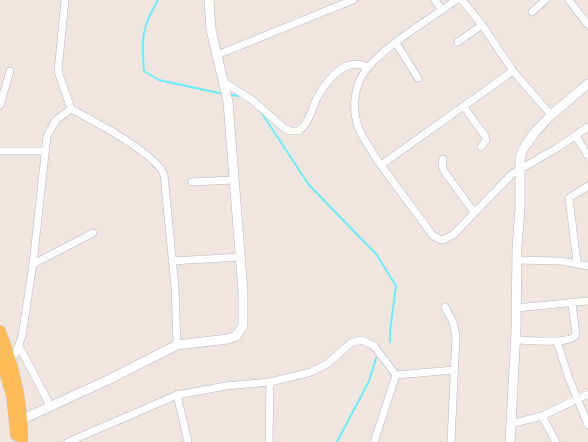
<svg xmlns="http://www.w3.org/2000/svg" width="588" height="442" viewBox="0 0 588 442" font-family="Jost,sans-serif">
  <style>
    .lines { fill: none; stroke-linecap: round; stroke-linejoin: round }
    .stream { stroke: #68eefc; stroke-width: 2 }
    .minor-casing { stroke: #b3b8c2; stroke-width: 8 }
    .tertiary-casing { stroke: #b3b8c2; stroke-width: 10 }
    .primary-casing { stroke: #c9c9c9; stroke-width: 12 }
    .minor { stroke: #fff; stroke-width: 7 }
    .tertiary { stroke: #fff; stroke-width: 9 }
    .primary { stroke: #fb5; stroke-width: 11 }
  </style>
  <rect width="100%" height="100%" fill="#f0e6df"/>
  <g class="lines">
    <g class="stream">
      <path d="M158 0C142 27 141 40 144 71L159 80 223 94"/>
      <polyline points="230,95 241,96"/>
      <polyline points="261,112 309,185 377,255 396,286 390,331 390,342"/>
      <polyline points="337,442 369,381 376,358"/>
    </g>
    <g class="minor-casing">
      <g id="minor">
        <path d="M65 0 58 71 71 109C92 120 156 153 164 175L175 287 177 345"/>
        <polyline points="435,0 442,10"/>
        <path d="M456 0C430 19 384 46 365 71 354 86 352 109 358 126 361 136 369 146 374 155 393 183 414 209 433 236L442 240 453 235 512 174 557 148 588 127"/>
        <polyline points="462,0 482,25 513,71 551,115"/>
        <polyline points="569,0 588,25"/>
        <polyline points="532,12 545,0"/>
        <polyline points="458,42 482,25"/>
        <polyline points="396,43 418,78"/>
        <polyline points="217,55 353,0"/>
        <path d="M224 82 252 100 284 128 290 131H298C309 124 311 111 316 100 323 87 335 69 350 65 356 63 362 65 368 67"/>
        <polyline points="0,105 10,71"/>
        <polyline points="464,107 485,136 486,140 481,147"/>
        <polyline points="576,136 588,156"/>
        <polyline points="0,151 44,151"/>
        <polyline points="443,159 442,165 444,171 474,212"/>
        <polyline points="381,165 513,71"/>
        <polyline points="192,182 233,180"/>
        <polyline points="517,260 561,261 588,266"/>
        <polyline points="172,261 240,257"/>
        <polyline points="577,262 569,198 588,186"/>
        <polyline points="33,264 93,233"/>
        <polyline points="445,307 453,322 456,336 451,442"/>
        <polyline points="516,308 588,301"/>
        <path d="M515 340C528 340 570 345 576 335L572 304"/>
        <polyline points="557,341 568,376 588,425"/>
        <polyline points="19,346 51,407"/>
        <polyline points="7,361 15,355 22,336 33,264 47,136 56,120 71,109"/>
        <polyline points="396,375 454,370"/>
        <polyline points="177,395 188,442"/>
        <polyline points="542,416 556,442"/>
        <polyline points="510,424 542,416 588,394"/>
        <polyline points="68,442 177,395 226,386 270,382 311,372 327,364 351,343 362,340 374,346 396,375 374,442"/>
        <polyline points="269,442 270,382"/>
      </g>
    </g>
    <g class="tertiary-casing">
      <g id="tertiary">
        <polyline points="23,419 110,379 177,345 228,339 236,336 243,326 243,291 228,102 211,30 209,0"/>
        <polyline points="510,442 516,331 517,247 520,209 520,158 523,149 536,131 551,115 588,84"/>
      </g>
    </g>
    <g class="primary-casing">
      <g id="primary">
        <path d="M0 331C14 367 23 403 22 442"/>
        <polyline points="0,355 12,396 16,435"/>
      </g>
    </g>
    <use href="#minor" class="minor"/>
    <use href="#tertiary" class="tertiary"/>
    <use href="#primary" class="primary"/>
  </g>
</svg>
